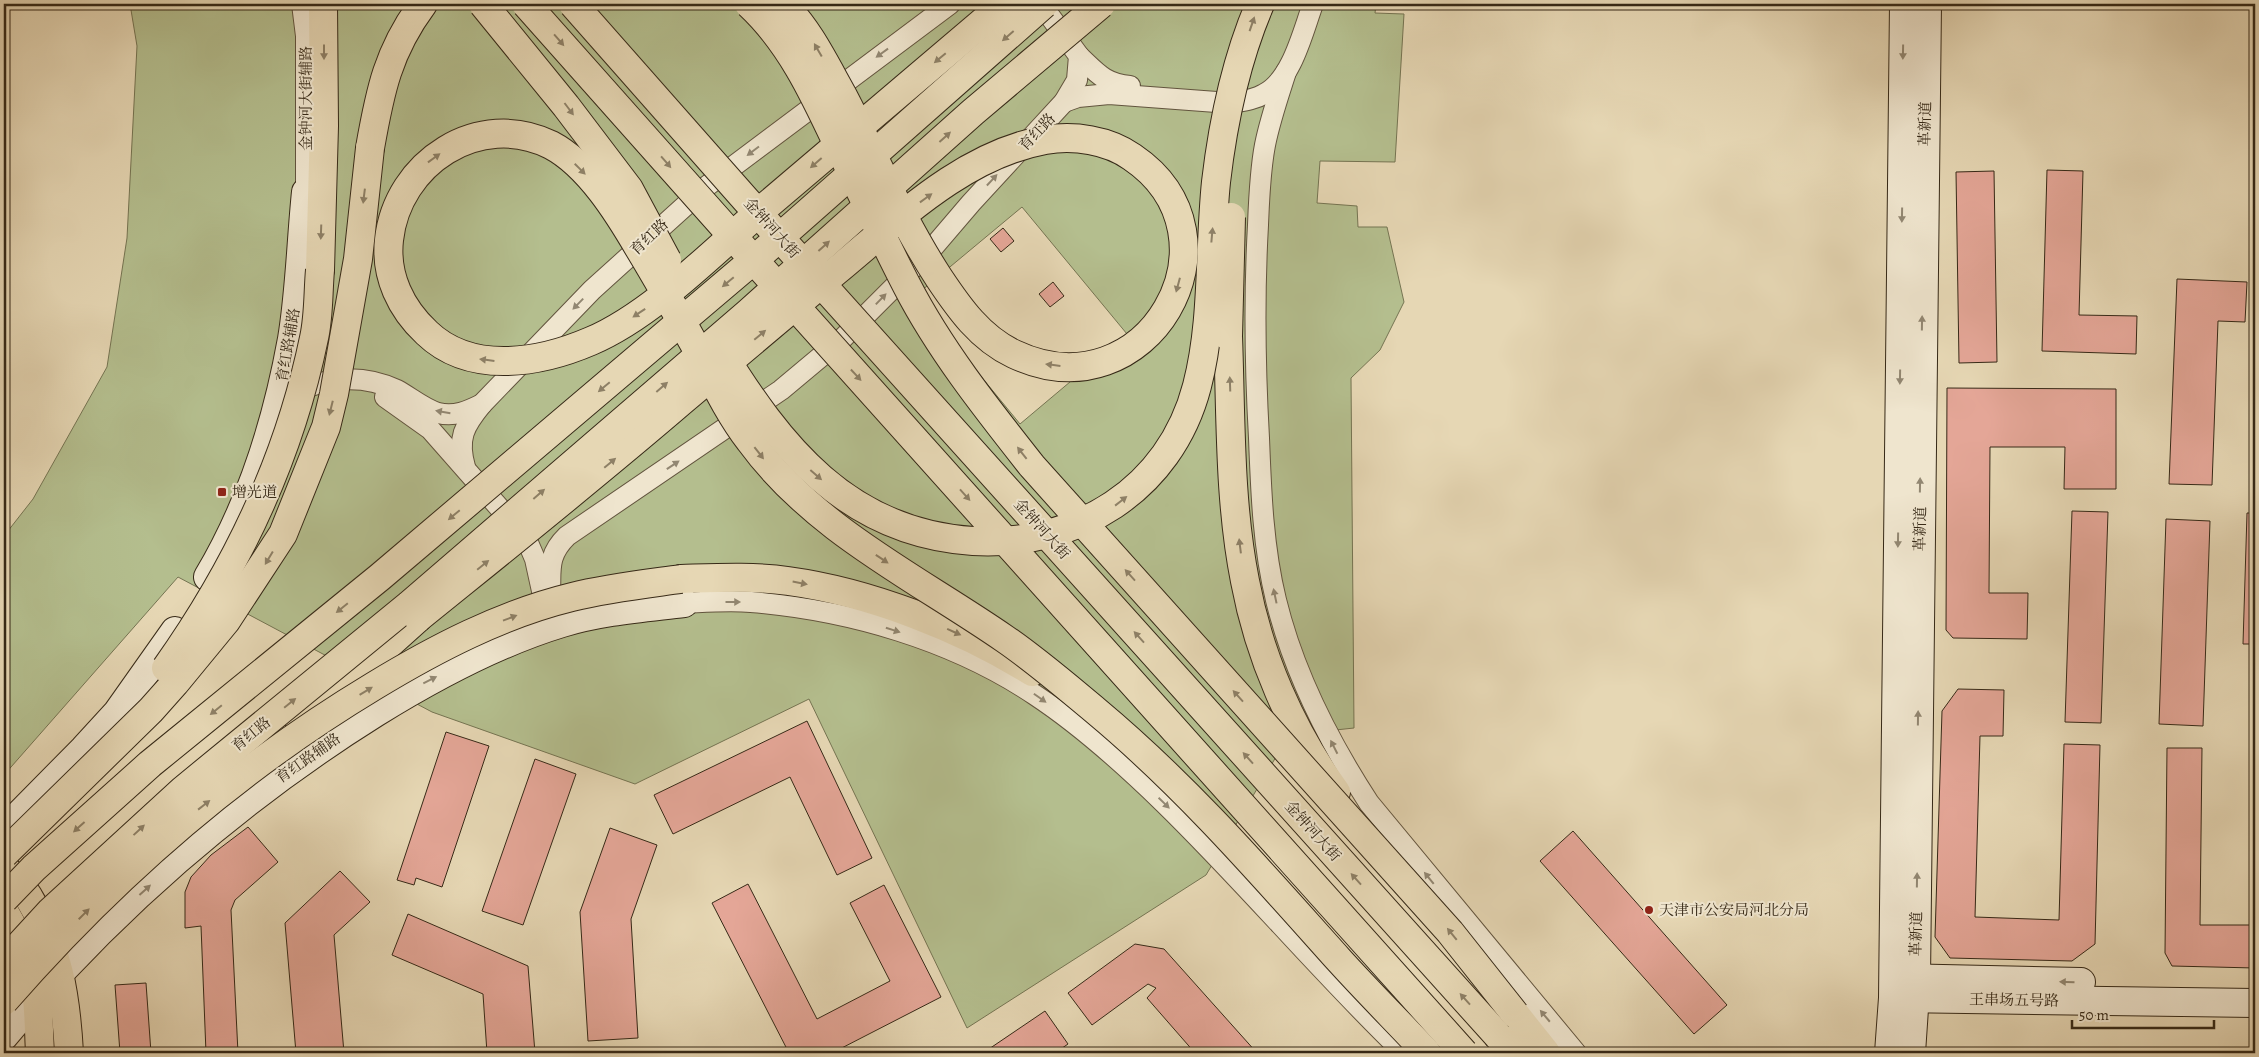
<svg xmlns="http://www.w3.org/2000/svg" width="2259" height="1057" viewBox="0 0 2259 1057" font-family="Alegreya,'Noto Serif SC',serif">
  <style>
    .green { fill: #b4be8e; stroke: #757452; fill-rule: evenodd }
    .building { fill: #e4a697; stroke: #362917 }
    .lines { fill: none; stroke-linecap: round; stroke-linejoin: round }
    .street-casing { stroke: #62543e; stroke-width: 22 }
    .secondary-casing { stroke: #362917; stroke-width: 30 }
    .primary-casing { stroke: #362917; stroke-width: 30 }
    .street { stroke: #efe5ce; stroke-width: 20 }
    .secondary { stroke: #efe5ce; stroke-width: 28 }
    .primary { stroke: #e6d7b4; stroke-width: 28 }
    .primary-bridge-casing { stroke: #362917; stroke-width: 30; stroke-linecap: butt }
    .highway-bridge-casing { stroke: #362917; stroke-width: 30; stroke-linecap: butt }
    .primary-bridge { stroke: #e6d7b4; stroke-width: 28 }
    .highway-bridge { stroke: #e6d7b4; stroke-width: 28 }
    .oneway { fill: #8e8066 }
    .oneway2 { fill: #928772 }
    .poi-dot { fill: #8f2418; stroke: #efe5ce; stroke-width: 2 }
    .labels { text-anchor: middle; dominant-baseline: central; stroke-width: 4; stroke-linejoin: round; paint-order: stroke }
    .street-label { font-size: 15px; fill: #362917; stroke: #efe5ce }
    .poi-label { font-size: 15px; fill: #362917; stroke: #efe5ce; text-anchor: start }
  </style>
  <rect width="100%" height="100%" fill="#e6d7b4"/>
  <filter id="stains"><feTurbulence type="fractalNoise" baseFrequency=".004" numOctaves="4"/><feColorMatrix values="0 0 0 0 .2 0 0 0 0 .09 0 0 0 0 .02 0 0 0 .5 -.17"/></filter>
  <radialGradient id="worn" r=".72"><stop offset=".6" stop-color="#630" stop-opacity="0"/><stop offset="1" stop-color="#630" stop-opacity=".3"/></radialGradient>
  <path class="green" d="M130 4H1376L1375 13 1404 14 1395 162 1320 161 1317 203 1357 206 1358 227H1387L1404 302 1380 350 1351 378 1354 728 1289 735 1206 875 967 1028 809 699 635 784 432 712 178 577 4 775V536L33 499 107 367 127 238 137 46ZM1022 207 1127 334 1020 424 915 296Z"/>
  <g class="building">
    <polygon points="2047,170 2083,171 2079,315 2137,316 2136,354 2042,351"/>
    <polygon points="1994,171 1997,362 1959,363 1956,172"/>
    <polygon points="1003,228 1014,241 1001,252 990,239"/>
    <polygon points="2177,279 2247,282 2245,322 2218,321 2212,485 2169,484"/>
    <polygon points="1053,282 1064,296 1050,307 1039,294"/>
    <polygon points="1947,388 2116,389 2116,489 2064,489 2065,447 1990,447 1989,593 2028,593 2027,639 1953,638 1946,630"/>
    <polygon points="2072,511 2108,512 2101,723 2065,722"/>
    <polygon points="2247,513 2255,513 2255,644 2243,644"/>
    <polygon points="2166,519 2210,521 2203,726 2159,724"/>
    <polygon points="1958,689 2004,690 2003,736 1980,736 1975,917 2059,920 2064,744 2100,745 2095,944 2072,961 1950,958 1935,937 1942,711"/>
    <polygon points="807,721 872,858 837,875 790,777 673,834 654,795"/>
    <polygon points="446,732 489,746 442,887 416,878 414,885 397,880"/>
    <polygon points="2167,748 2202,748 2200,925 2255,925 2255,968 2172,966 2165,953"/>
    <polygon points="535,759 576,774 523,925 482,911"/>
    <polygon points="248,827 278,862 235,900 231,910 238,1053 206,1053 201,926 185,928 185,892 191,877 211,855"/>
    <polygon points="610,828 657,845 631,919 638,1038 588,1041 580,912"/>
    <polygon points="1573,831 1727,1005 1694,1034 1540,861"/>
    <polygon points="340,871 370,902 334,935 344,1053 296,1053 285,923"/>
    <polygon points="748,884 817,1019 890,981 850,903 884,885 941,997 832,1053 789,1053 712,903"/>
    <polygon points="408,914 528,966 535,1053 487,1053 483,994 392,955"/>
    <polygon points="1135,944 1164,949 1257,1053 1195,1053 1147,998 1156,988 1148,984 1092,1025 1068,993"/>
    <polygon points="146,983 151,1053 120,1053 115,985"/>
    <polygon points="1045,1011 1068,1044 1055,1053 983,1053"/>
  </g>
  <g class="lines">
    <g class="street-casing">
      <g id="street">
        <polyline points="302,4 306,36 306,192"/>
        <path d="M1079 56C1097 73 1105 84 1130 86"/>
        <path d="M1286 72C1278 97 1270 120 1265 145 1260 171 1259 199 1258 225 1254 296 1255 367 1259 438 1261 491 1263 547 1276 600 1294 674 1328 740 1369 803L1576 1053"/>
        <path d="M1064 102 1078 97 1109 94 1230 103C1242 101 1254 100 1264 94 1292 80 1303 31 1313 4"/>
        <path d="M293 394C325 376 364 374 397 390 410 397 424 409 438 413 455 417 468 411 482 404L592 290 707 186 950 4"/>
        <polyline points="385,397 430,429 526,538 535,559 542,591"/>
        <path d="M465 467C457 438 464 426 482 404"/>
        <path d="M684 603C706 602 729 600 751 602 849 610 953 640 1035 695 1082 726 1124 764 1164 803 1247 884 1321 973 1404 1053"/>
        <path d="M545 614C558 583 539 563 567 536L781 390 842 339 930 251 971 203 1064 102 1077 80 1079 56 1041 4"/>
      </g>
    </g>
    <g class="secondary-casing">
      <g id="secondary">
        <path d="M208 577C251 505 277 422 292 339 300 291 301 241 306 192"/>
        <polyline points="4,830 84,749 117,713 175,631"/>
        <polyline points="1897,978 2081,982"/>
        <polyline points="1897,998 2255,1003"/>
        <path d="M4 1036C109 911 236 800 375 713 433 677 496 643 562 623 602 611 643 608 684 603"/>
        <polyline points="1889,1053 1893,998 1904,4"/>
        <polyline points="1911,1053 1916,979 1927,4"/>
      </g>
    </g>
    <g class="primary-casing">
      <g id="primary">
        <path d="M370 148C380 91 388 51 423 4"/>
        <polyline points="320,270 324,126 323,4"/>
        <path d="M1228 336C1231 417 1229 501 1245 581 1259 656 1291 730 1336 792"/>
        <path d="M681 579C716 578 753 576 788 581 869 592 962 628 1032 672"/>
        <polyline points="300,724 418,618"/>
        <path d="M4 867C12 876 22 886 28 896 58 945 66 997 69 1053"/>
        <path d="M4 911C19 937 33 969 37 999 39 1017 39 1035 40 1053"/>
        <polyline points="1515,1014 1546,1053"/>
        <polyline points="1498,1036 1514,1053"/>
      </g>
    </g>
    <use href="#street" class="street"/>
    <use href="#secondary" class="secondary"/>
    <use href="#primary" class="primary"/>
    <g class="primary-bridge-casing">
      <g id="primary-bridge">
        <polyline points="483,4 566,106 629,189 667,260"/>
        <path d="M526 4C837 355 1151 703 1464 1053"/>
        <polyline points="573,4 746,200 1498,1036"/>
        <path d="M749 4C791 43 815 96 839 147 862 193 883 240 907 286 940 350 987 409 1032 466L1450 932 1515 1014"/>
        <path d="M1004 4C924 72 844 139 765 207 714 251 652 315 591 341 540 363 471 375 427 333 401 309 385 276 389 240 397 163 479 109 551 145 589 165 619 214 640 250 660 283 679 317 698 351 714 382 729 414 750 441 815 530 917 578 1005 639 1037 661 1067 687 1096 711 1186 786 1262 874 1339 960 1368 992 1398 1022 1427 1053"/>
        <polyline points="1228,336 1231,217"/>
        <path d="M719 348C779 446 847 533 973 541 1076 547 1170 490 1197 386 1214 321 1209 250 1216 182 1223 122 1236 60 1260 4"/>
        <path d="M418 618C507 546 596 475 682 401 733 358 784 315 835 272 897 221 962 155 1045 140 1074 135 1108 140 1132 157 1250 237 1147 417 1014 354 980 338 959 308 939 278 901 220 874 155 842 94 824 62 809 30 783 4"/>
        <path d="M166 668C237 568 289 459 314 338 319 316 318 292 320 270"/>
        <polyline points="4,854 151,710 175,683 226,621 283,534 326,427 334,394 358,259 370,148"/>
        <path d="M4 1001C112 877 233 771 374 686 435 649 502 614 572 597 608 588 645 584 681 579"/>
      </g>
    </g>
    <g class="highway-bridge-casing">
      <g id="highway-bridge">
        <polyline points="4,899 34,868 150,764 380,577 763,252 1044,4"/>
        <polyline points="4,962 51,911 183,790 409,605 748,313 973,112 1101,4"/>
      </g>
    </g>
    <use href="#primary-bridge" class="primary-bridge"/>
    <use href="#highway-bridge" class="highway-bridge"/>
  </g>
  <defs><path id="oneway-solid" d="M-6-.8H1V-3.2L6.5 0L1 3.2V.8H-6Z" transform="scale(1.25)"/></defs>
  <g class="oneway">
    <use href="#oneway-solid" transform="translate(1252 24) rotate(-71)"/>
    <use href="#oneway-solid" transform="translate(1008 36) rotate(139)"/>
    <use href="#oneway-solid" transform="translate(559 40) rotate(49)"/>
    <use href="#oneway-solid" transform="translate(818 50) rotate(-120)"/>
    <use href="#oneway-solid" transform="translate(324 52) rotate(90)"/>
    <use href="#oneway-solid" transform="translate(940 58) rotate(140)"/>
    <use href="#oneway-solid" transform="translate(569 109) rotate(53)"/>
    <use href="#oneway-solid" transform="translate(945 137) rotate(-42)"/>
    <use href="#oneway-solid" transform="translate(434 158) rotate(-36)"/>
    <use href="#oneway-solid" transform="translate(666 162) rotate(49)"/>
    <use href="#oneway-solid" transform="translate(816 163) rotate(139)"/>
    <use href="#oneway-solid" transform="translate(580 169) rotate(45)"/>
    <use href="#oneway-solid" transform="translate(364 196) rotate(97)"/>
    <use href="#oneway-solid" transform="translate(926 198) rotate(-36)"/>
    <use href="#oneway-solid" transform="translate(321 232) rotate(92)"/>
    <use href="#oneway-solid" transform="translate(1212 235) rotate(-85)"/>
    <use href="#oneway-solid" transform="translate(824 246) rotate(-42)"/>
    <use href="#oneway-solid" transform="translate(728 282) rotate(140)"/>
    <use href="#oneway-solid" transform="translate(1178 285) rotate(105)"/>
    <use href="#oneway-solid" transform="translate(639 313) rotate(146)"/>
    <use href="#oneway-solid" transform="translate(760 335) rotate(-40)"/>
    <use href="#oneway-solid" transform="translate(487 360) rotate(-173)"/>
    <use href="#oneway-solid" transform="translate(1053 365) rotate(-173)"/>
    <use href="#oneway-solid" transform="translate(856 375) rotate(47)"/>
    <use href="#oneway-solid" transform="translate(1230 384) rotate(-92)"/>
    <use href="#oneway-solid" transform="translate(604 387) rotate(140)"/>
    <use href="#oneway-solid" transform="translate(662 387) rotate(-41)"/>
    <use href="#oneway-solid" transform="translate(331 408) rotate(104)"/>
    <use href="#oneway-solid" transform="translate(759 453) rotate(52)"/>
    <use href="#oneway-solid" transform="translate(1022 453) rotate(-128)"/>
    <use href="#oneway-solid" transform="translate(610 463) rotate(-40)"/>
    <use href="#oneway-solid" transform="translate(816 475) rotate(41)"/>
    <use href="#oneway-solid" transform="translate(539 494) rotate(-41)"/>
    <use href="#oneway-solid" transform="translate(965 495) rotate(48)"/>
    <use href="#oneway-solid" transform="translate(1121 501) rotate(-38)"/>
    <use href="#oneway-solid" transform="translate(454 515) rotate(140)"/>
    <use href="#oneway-solid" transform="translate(1240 546) rotate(-97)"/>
    <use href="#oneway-solid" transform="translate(269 558) rotate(121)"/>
    <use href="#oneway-solid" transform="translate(882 559) rotate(34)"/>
    <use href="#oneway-solid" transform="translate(483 565) rotate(-39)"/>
    <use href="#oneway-solid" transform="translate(1130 575) rotate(-132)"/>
    <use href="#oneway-solid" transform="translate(800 583) rotate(11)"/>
    <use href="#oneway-solid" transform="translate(342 608) rotate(141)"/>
    <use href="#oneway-solid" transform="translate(510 618) rotate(-21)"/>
    <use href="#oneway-solid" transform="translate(954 632) rotate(24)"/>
    <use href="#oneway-solid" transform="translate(1139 637) rotate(-132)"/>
    <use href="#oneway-solid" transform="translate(366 691) rotate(-31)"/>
    <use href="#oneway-solid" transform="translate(1238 696) rotate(-132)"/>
    <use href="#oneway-solid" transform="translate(290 703) rotate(-39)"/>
    <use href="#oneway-solid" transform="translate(216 710) rotate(141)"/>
    <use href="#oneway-solid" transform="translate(1248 758) rotate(-132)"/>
    <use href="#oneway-solid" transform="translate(204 805) rotate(-38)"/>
    <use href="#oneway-solid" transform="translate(79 827) rotate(138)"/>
    <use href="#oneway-solid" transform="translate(139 830) rotate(-43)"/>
    <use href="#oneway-solid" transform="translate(1356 879) rotate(-132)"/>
    <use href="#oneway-solid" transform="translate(84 914) rotate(-45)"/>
    <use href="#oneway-solid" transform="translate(1452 934) rotate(-129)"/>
    <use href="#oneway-solid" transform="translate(1465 999) rotate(-132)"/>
  </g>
  <g class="oneway2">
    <use href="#oneway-solid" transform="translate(1903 52) rotate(91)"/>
    <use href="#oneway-solid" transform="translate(882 53) rotate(144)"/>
    <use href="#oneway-solid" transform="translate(753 151) rotate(143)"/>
    <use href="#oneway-solid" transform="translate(992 180) rotate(-47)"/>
    <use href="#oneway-solid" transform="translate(1902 215) rotate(91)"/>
    <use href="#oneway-solid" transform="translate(881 299) rotate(-46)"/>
    <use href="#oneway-solid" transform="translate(578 304) rotate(134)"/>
    <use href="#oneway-solid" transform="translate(1922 323) rotate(-89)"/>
    <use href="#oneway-solid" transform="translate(1900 377) rotate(91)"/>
    <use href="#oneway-solid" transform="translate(443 412) rotate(-170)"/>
    <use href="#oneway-solid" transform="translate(673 465) rotate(-34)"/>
    <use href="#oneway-solid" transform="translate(1920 485) rotate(-89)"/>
    <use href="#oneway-solid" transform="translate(1898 540) rotate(91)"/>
    <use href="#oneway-solid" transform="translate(1275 596) rotate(-102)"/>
    <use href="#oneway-solid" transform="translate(733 602)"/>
    <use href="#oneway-solid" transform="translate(893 630) rotate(18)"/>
    <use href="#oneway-solid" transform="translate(430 680) rotate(-27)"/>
    <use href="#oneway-solid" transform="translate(1040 698) rotate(35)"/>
    <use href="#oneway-solid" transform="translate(1918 718) rotate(-89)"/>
    <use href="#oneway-solid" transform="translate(1334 747) rotate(-117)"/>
    <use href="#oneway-solid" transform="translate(1164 803) rotate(44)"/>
    <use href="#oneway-solid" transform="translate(1429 878) rotate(-129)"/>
    <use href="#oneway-solid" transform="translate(1917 880) rotate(-89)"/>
    <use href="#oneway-solid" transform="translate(145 890) rotate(-42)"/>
    <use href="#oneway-solid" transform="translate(2067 982) rotate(-179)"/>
    <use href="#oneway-solid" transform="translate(1545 1016) rotate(-130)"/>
  </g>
  <g class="poi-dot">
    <rect x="217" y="487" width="10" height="10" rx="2.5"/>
    <circle cx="1649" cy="910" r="5"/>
  </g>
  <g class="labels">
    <g class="street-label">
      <text transform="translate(306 98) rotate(-90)">金钟河大街辅路</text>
      <text transform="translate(1925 124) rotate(-89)">革新道</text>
      <text transform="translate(1037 132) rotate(-47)">育红路</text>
      <text transform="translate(772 228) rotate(48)">金钟河大街</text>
      <text transform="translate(649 237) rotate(-43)">育红路</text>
      <text transform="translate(288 345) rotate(-80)">育红路辅路</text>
      <text transform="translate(1042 529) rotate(48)">金钟河大街</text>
      <text transform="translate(1920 529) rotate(-89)">革新道</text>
      <text transform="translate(251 734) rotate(-39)">育红路</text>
      <text transform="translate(308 758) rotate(-35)">育红路辅路</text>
      <text transform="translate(1313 831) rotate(48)">金钟河大街</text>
      <text transform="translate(1916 934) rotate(-89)">革新道</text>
      <text transform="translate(2014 1000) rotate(1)">王串场五号路</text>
    </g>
    <g class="poi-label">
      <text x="232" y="492">增光道</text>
      <text x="1659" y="910">天津市公安局河北分局</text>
    </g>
  </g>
  <rect width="2259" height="1057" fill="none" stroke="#e6d7b4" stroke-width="20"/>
  <rect x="5" y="5" width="2249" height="1047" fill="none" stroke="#362917" stroke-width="2.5"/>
  <rect x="10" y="10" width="2239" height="1037" fill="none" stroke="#362917"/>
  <path d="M2072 1020v8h142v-8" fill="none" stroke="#362917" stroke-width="2.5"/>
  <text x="2079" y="1020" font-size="15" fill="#362917" stroke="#efe5ce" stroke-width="4" paint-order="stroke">50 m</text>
  <rect width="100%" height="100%" filter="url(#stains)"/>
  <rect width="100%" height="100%" fill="url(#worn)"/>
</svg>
